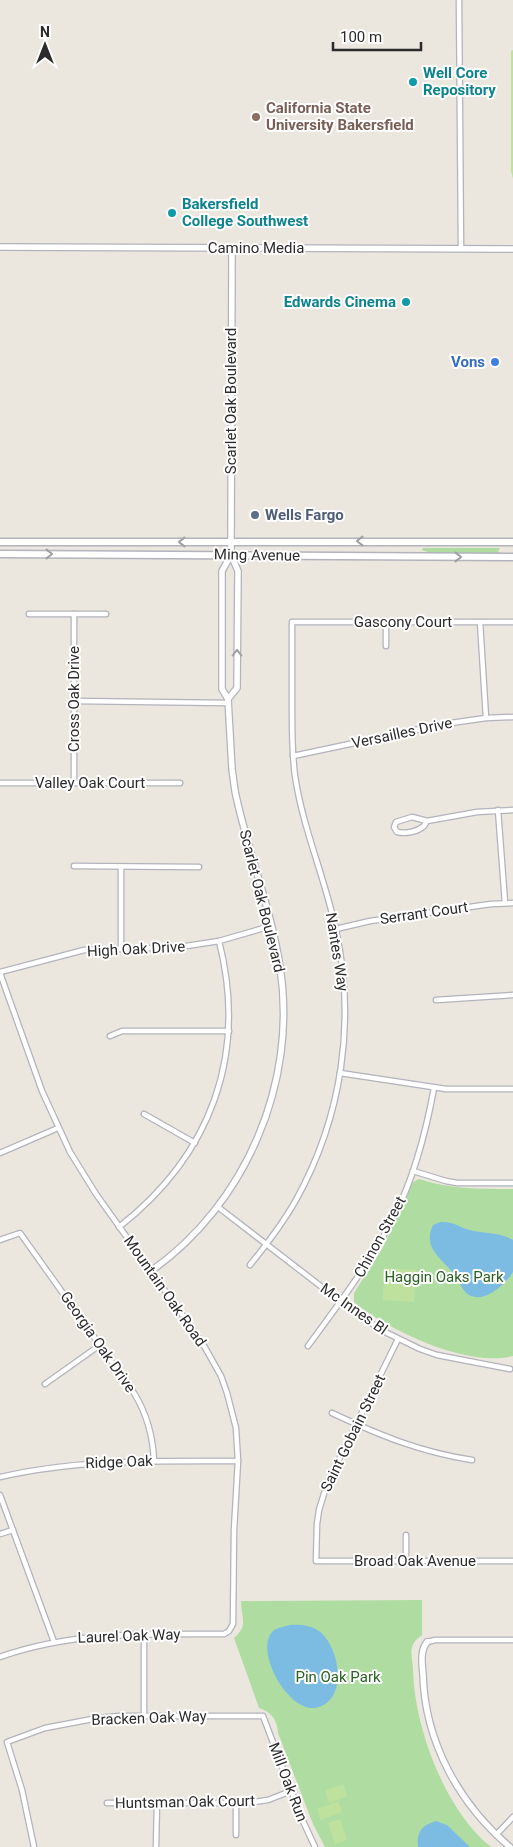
<svg xmlns="http://www.w3.org/2000/svg" width="513" height="1847" viewBox="0 0 513 1847" font-family="Roboto,sans-serif">
  <style>
    .green { fill: #afdca1 }
    .pitch { fill: #bee29e }
    .water { fill: #7dbce2 }
    .lines { fill: none; stroke-linecap: round; stroke-linejoin: round }
    .minor-casing { stroke: #b2b3bd; stroke-width: 7 }
    .tertiary-casing { stroke: #b2b3bd; stroke-width: 8 }
    .secondary-casing { stroke: #b2b3bd; stroke-width: 9 }
    .minor { stroke: #fff; stroke-width: 4.5 }
    .tertiary { stroke: #fff; stroke-width: 5.5 }
    .secondary { stroke: #fff; stroke-width: 6 }
    .oneway { stroke: #a0a0a0 }
    .culture-dot { fill: #0f9aa8; stroke: #fff; stroke-width: 2 }
    .education-dot { fill: #8d6e63; stroke: #fff; stroke-width: 2 }
    .shop-dot { fill: #3f7fe0; stroke: #fff; stroke-width: 2 }
    .service-dot { fill: #5c6f8a; stroke: #fff; stroke-width: 2 }
    .labels { text-anchor: middle; dominant-baseline: central; stroke-width: 4; stroke-linejoin: round; paint-order: stroke }
    .culture-label { font-size: 15px; font-weight: bold; fill: #0d838f; stroke: #fff; text-anchor: start }
    .education-label { font-size: 15px; font-weight: bold; fill: #785e54; stroke: #fff; text-anchor: start }
    .street-label { font-size: 15px; fill: #2b2b2b; stroke: #fff }
    .shop-label { font-size: 15px; font-weight: bold; fill: #366cbe; stroke: #fff; text-anchor: end }
    .service-label { font-size: 15px; font-weight: bold; fill: #4e5e75; stroke: #fff; text-anchor: start }
    .park-label { font-size: 15px; fill: #296122; stroke: #fff }
  </style>
  <rect width="100%" height="100%" fill="#ebe7df"/>
  <g class="green">
    <polygon points="423,548 500,548 498,551 500,553 430,553 422,550"/>
    <path d="M419 1179C450 1189 480 1189 513 1189V1356C468 1368 389 1331 354 1302V1293L382 1249 399 1215 413 1182Z"/>
    <path d="M422 1600V1635C407 1645 412 1655 413 1669 414 1726 445 1811 491 1847H325L313 1824 278 1733C277 1720 272 1712 259 1708L234 1638C249 1625 241 1618 241 1601Z"/>
  </g>
  <g class="pitch">
    <polygon points="513,50 513,179 511,171 511,51"/>
    <polygon points="384,1268 416,1270 414,1302 383,1300"/>
    <polygon points="343,1784 347,1796 329,1803 325,1791"/>
    <polygon points="338,1801 342,1812 321,1820 317,1809"/>
    <polygon points="340,1819 347,1840 335,1844 328,1823"/>
  </g>
  <g class="water">
    <path d="M440 1222C454 1221 458 1227 470 1230 485 1234 500 1232 513 1240V1272C506 1283 487 1302 471 1296 463 1293 460 1282 455 1275 442 1258 422 1249 433 1225Z"/>
    <path d="M290 1625C299 1624 311 1625 319 1631 339 1646 349 1697 319 1707 291 1717 254 1653 272 1632 277 1627 284 1627 290 1625Z"/>
    <path d="M436 1821 447 1825 470 1847H418C416 1832 422 1825 436 1821Z"/>
  </g>
  <g class="lines">
    <g class="minor-casing">
      <g id="minor">
        <polyline points="459,0 461,249"/>
        <polyline points="29,614 106,614"/>
        <polyline points="480,622 486,718"/>
        <polyline points="386,646 386,622"/>
        <polyline points="74,701 228,703"/>
        <polyline points="293,756 444,724 486,718 513,717"/>
        <polyline points="0,783 180,783"/>
        <polyline points="74,783 74,614"/>
        <polyline points="498,810 505,903"/>
        <path d="M427 821 424 826C417 832 406 834 397 832L394 827 396 822 412 817 427 821 477 812 513 810"/>
        <polyline points="74,866 199,867"/>
        <polyline points="336,929 370,921 491,904 513,903"/>
        <polyline points="121,949 121,867"/>
        <polyline points="0,972 84,950 180,947 219,941 271,926"/>
        <path d="M0 973 42 1091 70 1152 96 1194 203 1344 221 1376 227 1393 236 1428 238 1461 234 1530 233 1624 229 1631 224 1634C148 1634 73 1631 0 1657"/>
        <polyline points="436,1000 513,995"/>
        <polyline points="110,1036 122,1031 229,1031"/>
        <polyline points="340,1073 446,1089 513,1089"/>
        <polyline points="144,1114 195,1143"/>
        <polyline points="0,1153 58,1128"/>
        <polyline points="413,1171 446,1181 457,1183 513,1183"/>
        <polyline points="218,1207 340,1301 381,1330 420,1349 437,1355 510,1369"/>
        <path d="M119 1227C211 1155 248 1055 219 941"/>
        <path d="M0 1240 20 1233 134 1393C147 1414 153 1436 154 1461"/>
        <path d="M250 1265C267 1244 283 1223 296 1200 342 1117 356 1022 336 930 325 878 303 829 295 776 292 754 292 731 292 709 292 680 292 651 292 622H513"/>
        <polyline points="398,1339 327,1484 319,1510 317,1524 316,1561 513,1561"/>
        <path d="M308 1346C338 1305 369 1264 393 1219 414 1178 426 1132 434 1088"/>
        <polyline points="45,1384 100,1345"/>
        <path d="M332 1413C379 1435 420 1452 472 1460"/>
        <path d="M0 1477C79 1459 158 1461 238 1461"/>
        <polyline points="0,1495 54,1642"/>
        <polyline points="0,1534 13,1530"/>
        <polyline points="406,1535 406,1561"/>
        <polyline points="427,1642 435,1640 513,1640"/>
        <polyline points="144,1716 144,1634"/>
        <polyline points="107,1803 246,1803 268,1800 291,1791"/>
        <polyline points="236,1803 236,1835"/>
        <polyline points="496,1835 513,1817"/>
        <polyline points="34,1847 22,1790 7,1742 45,1728 98,1718 119,1716 263,1716 302,1819 315,1847"/>
        <polyline points="156,1847 157,1803"/>
      </g>
    </g>
    <g class="tertiary-casing">
      <g id="tertiary">
        <polyline points="0,247 513,249"/>
        <polyline points="228,699 237,688 238,571 231,555 231,542 232,248"/>
        <path d="M151 1271C246 1204 298 1082 280 967 271 907 247 850 235 791L232 769 228 699 222 689V571L231 555"/>
        <path d="M427 1642C420 1651 422 1663 423 1675 425 1742 459 1804 510 1847"/>
      </g>
    </g>
    <g class="secondary-casing">
      <g id="secondary">
        <polyline points="0,542 513,542"/>
        <polyline points="0,554 513,557"/>
      </g>
    </g>
    <use href="#minor" class="minor"/>
    <use href="#tertiary" class="tertiary"/>
    <use href="#secondary" class="secondary"/>
  </g>
  <defs><path id="oneway-chevron" d="M-2-3.5L2.5 0L-2 3.5" fill="none" stroke-width="1.6" stroke-linecap="round" stroke-linejoin="round" transform="scale(1.25)"/></defs>
  <g class="oneway">
    <use href="#oneway-chevron" transform="translate(360 541) rotate(180)"/>
    <use href="#oneway-chevron" transform="translate(182 542) rotate(-180)"/>
    <use href="#oneway-chevron" transform="translate(49 554)"/>
    <use href="#oneway-chevron" transform="translate(458 557)"/>
    <use href="#oneway-chevron" transform="translate(237 653) rotate(-90)"/>
  </g>
  <g class="culture-dot">
    <circle cx="413" cy="82" r="5"/>
    <circle cx="172" cy="213" r="5"/>
    <circle cx="406" cy="302" r="5"/>
  </g>
  <circle class="education-dot" cx="256" cy="117" r="5"/>
  <circle class="shop-dot" cx="495" cy="362" r="5"/>
  <circle class="service-dot" cx="255" cy="515" r="5"/>
  <g class="labels">
    <g class="culture-label">
      <text x="423" y="73">Well Core<tspan x="423" dy="17">Repository</tspan></text>
      <text x="182" y="204">Bakersfield<tspan x="182" dy="17">College Southwest</tspan></text>
      <text x="396" y="302" text-anchor="end">Edwards Cinema</text>
    </g>
    <g class="education-label">
      <text x="266" y="108">California State<tspan x="266" dy="17">University Bakersfield</tspan></text>
    </g>
    <g class="street-label">
      <text x="256" y="248">Camino Media</text>
      <text transform="translate(231 401) rotate(-90)">Scarlet Oak Boulevard</text>
      <text transform="translate(257 555) rotate(1)">Ming Avenue</text>
      <text x="403" y="622">Gascony Court</text>
      <text transform="translate(74 699) rotate(-90)">Cross Oak Drive</text>
      <text transform="translate(402 733) rotate(-12)">Versailles Drive</text>
      <text x="90" y="783">Valley Oak Court</text>
      <text transform="translate(262 901) rotate(76)">Scarlet Oak Boulevard</text>
      <text transform="translate(424 913) rotate(-8)">Serrant Court</text>
      <text transform="translate(136 949) rotate(-3)">High Oak Drive</text>
      <text transform="translate(337 952) rotate(81)">Nantes Way</text>
      <text transform="translate(380 1237) rotate(-61)">Chinon Street</text>
      <text transform="translate(165 1291) rotate(55)">Mountain Oak Road</text>
      <text transform="translate(354 1309) rotate(35)">Mc Innes Bl</text>
      <text transform="translate(98 1342) rotate(55)">Georgia Oak Drive</text>
      <text transform="translate(353 1433) rotate(-64)">Saint Gobain Street</text>
      <text transform="translate(119 1462) rotate(-2)">Ridge Oak</text>
      <text x="415" y="1561">Broad Oak Avenue</text>
      <text transform="translate(129 1636) rotate(-2)">Laurel Oak Way</text>
      <text transform="translate(149 1718) rotate(-2)">Bracken Oak Way</text>
      <text transform="translate(288 1782) rotate(69)">Mill Oak Run</text>
      <text transform="translate(185 1802) rotate(-1)">Huntsman Oak Court</text>
    </g>
    <g class="shop-label">
      <text x="485" y="362">Vons</text>
    </g>
    <g class="service-label">
      <text x="265" y="515">Wells Fargo</text>
    </g>
    <g class="park-label">
      <text x="444" y="1277">Haggin Oaks Park</text>
      <text x="338" y="1677">Pin Oak Park</text>
    </g>
  </g>
  <g transform="translate(45 45)" stroke="#ffffff" stroke-width="4" paint-order="stroke">
  <path d="M0-4L9 19L0 12L-9 19Z" fill="#2b2b2b"/>
  <text y="-8" font-size="14" font-weight="bold" text-anchor="middle" fill="#2b2b2b">N</text>
  </g>
  <path d="M333 42v8h88v-8" fill="none" stroke="#2b2b2b" stroke-width="2.5"/>
  <text x="340" y="42" font-size="15" fill="#2b2b2b" stroke="#ffffff" stroke-width="4" paint-order="stroke">100 m</text>
</svg>
